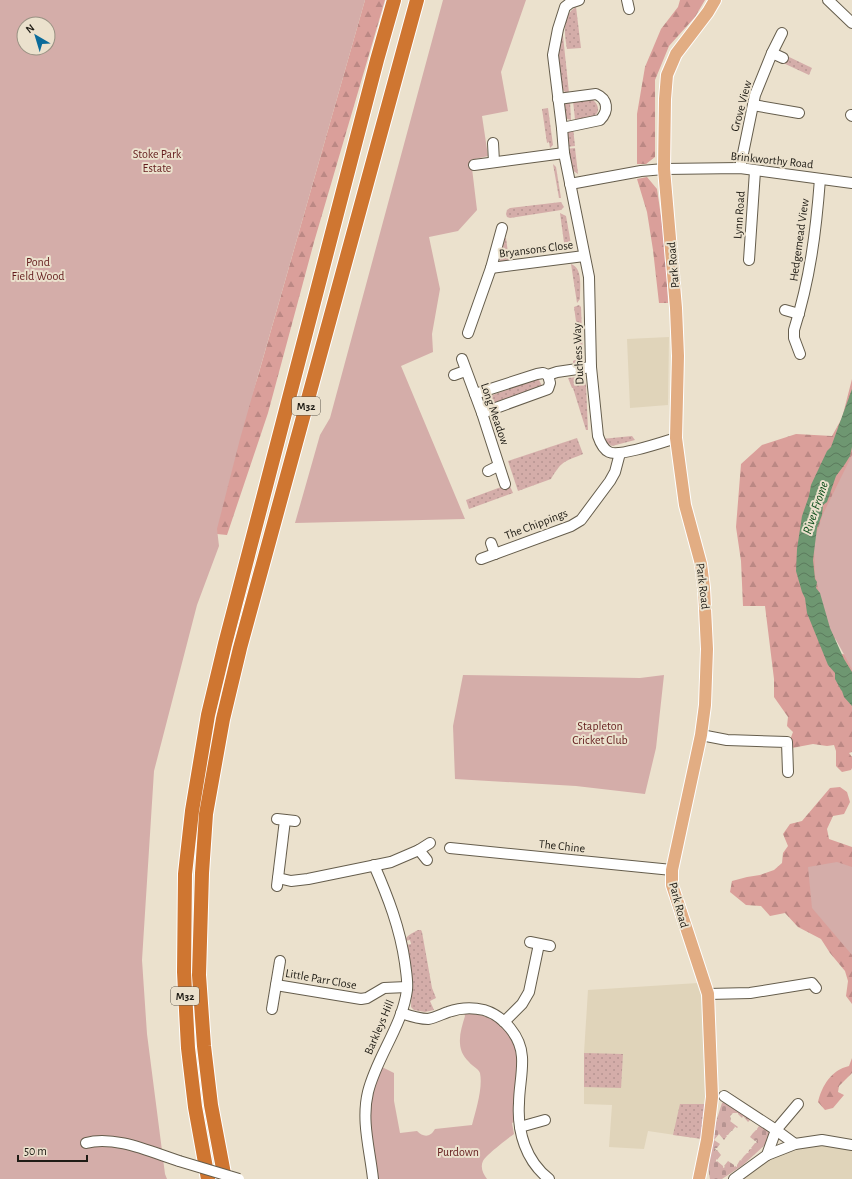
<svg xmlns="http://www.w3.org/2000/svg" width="852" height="1179" viewBox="0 0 852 1179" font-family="'Alegreya Sans',sans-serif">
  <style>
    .built { fill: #e0d4ba }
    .grass { fill: url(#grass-dots) }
    .forest { fill: url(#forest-firs) }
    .cemetery { fill: url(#cemetery-stones) }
    .park { fill: #d4ada9; fill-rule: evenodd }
    .water { fill: url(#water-waves) }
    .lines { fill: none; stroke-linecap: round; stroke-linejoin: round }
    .minor-casing { stroke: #655d4c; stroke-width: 12 }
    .major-casing { stroke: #fff; stroke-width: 14 }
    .highway-casing { stroke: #fff; stroke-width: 16 }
    .minor { stroke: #fff; stroke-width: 10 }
    .major { stroke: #e2ad83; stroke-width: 12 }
    .highway { stroke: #cf7631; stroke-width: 14 }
    .minor-bridge-casing { stroke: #655d4c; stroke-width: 12; stroke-linecap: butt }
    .minor-bridge { stroke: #fff; stroke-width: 10 }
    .labels { text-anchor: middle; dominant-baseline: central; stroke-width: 4; stroke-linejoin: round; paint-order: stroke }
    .shield { fill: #ebe1cd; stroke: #5c574c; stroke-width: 1 }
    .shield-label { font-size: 11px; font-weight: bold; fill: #1f1c15 }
    .street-label { font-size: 12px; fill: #1f1c15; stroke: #ebe1cd }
    .park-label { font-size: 12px; fill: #631c1c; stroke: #ebe1cd }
    .water-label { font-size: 13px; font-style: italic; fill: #0c4d1a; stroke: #ebe1cd }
  </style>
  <defs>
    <pattern id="grass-dots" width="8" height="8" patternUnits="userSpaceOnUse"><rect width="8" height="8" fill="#d4ada9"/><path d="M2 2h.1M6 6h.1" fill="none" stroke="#b69491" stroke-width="1.8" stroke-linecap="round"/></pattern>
    <pattern id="forest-firs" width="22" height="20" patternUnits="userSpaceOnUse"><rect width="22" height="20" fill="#da9f9a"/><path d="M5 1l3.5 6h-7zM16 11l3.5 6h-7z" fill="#bb8884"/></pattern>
    <pattern id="cemetery-stones" width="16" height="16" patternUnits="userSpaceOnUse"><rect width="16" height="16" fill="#d4ada9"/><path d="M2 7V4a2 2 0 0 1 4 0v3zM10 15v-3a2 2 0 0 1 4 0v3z" fill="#b69491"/></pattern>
    <pattern id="water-waves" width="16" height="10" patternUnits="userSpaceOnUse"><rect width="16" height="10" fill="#6e9771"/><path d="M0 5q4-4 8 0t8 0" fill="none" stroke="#5a7a5c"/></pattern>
  </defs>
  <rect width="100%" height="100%" fill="#ebe1cd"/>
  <g class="built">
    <polygon points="669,337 668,405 630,408 627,339"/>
    <polygon points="698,983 703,992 711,1084 702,1139 648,1131 644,1149 609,1147 612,1105 584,1104 584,1053 588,990"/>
    <polygon points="823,1144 852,1150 852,1179 744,1179 770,1159 801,1146"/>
  </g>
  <g class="grass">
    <path d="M576 7 581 48 567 49C565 35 561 16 576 7Z"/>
    <polygon points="562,26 569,93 566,93 560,87 555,58"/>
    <polygon points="785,55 812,68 809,75 781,62"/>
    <path d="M591 99C598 102 602 113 592 117 587 119 580 119 575 119L573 101Z"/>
    <polygon points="570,101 571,120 564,118 564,104"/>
    <polygon points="548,108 553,145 550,148 549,142 547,143 542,109"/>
    <polygon points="573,128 575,146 566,147 565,133"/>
    <polygon points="575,148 578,174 572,170 566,149"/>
    <polygon points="553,164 556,167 561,198 559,198"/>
    <polygon points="561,202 564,207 561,210 510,218 507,217 506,214 507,210 510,208"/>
    <polygon points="560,213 566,216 571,244 569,248 565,250"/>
    <polygon points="506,238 509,260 503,262 500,261 498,257 500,239"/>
    <path d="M571 264C583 268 580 288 580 299L577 303Z"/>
    <polygon points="579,305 581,307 583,359 578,364 573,364 573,361 581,357 574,307"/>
    <polygon points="578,377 584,380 586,385 588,430 586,430 573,388 572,388 568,378"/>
    <polygon points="534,380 539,380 542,386 490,407 487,397"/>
    <polygon points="632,436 635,440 612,446 604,441 602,439"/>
    <path d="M577 438 583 454C563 462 562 461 551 479L518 491 508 461Z"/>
    <polygon points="509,484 513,493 469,509 466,500"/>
    <path d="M418 930H421L422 932 432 988 436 998 430 1001 434 1010 425 1012 414 1010 411 1007 412 972 406 945 411 944 410 940 405 941C406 935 413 933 418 930Z"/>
    <polygon points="584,1053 623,1054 621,1088 584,1087"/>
    <polygon points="680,1104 708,1104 702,1139 673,1135"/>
  </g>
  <g class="forest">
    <polygon points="365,0 385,0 314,242 268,413 227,535 207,533 258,376"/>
    <polygon points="680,0 705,0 695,17 669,46 655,80 655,157 646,164 637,164 637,114 645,67 661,29 678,7"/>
    <polygon points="647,177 657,189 666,251 668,303 659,303 653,250 647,212 637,179"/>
    <polygon points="852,379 852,466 838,625 833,652 852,656 852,752 849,753 852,757 852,768 851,770 842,772 836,766 836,751 834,745 827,746 813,744 792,748 790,740 793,732 787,726 788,717 774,697 774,679 765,606 743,606 741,561 736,527 741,464 762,445 796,434 832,436 842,418"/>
    <polygon points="840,787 847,792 850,802 844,814 833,816 827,829 829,839 852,847 852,1004 846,996 848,981 845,971 830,953 821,939 798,927 785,913 770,916 761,906 746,905 730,892 732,881 747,877 760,875 774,870 782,863 783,853 788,846 783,834 790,824 802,821 830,788"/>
    <path d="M852 1058V1073L839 1086 838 1092 844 1095 833 1108 825 1110 818 1102C822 1086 831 1070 849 1066Z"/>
  </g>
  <path class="cemetery" d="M726 1101 751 1119 748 1122 743 1116 742 1118 738 1114V1113H733L730 1116 731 1120 730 1121 738 1127 737 1128 734 1126 735 1127 732 1131 730 1130 731 1131 728 1135H726L727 1136 724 1140 719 1134 714 1140 720 1144 717 1148H714L716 1149 715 1151 717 1150 721 1155 717 1160 716 1159V1162L717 1161 723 1166V1168L725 1167 724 1166 728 1161 734 1165V1167L735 1166 737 1167V1165L740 1160 742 1161 741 1160 744 1156 745 1157 744 1156 747 1153H749L748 1152 750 1149H752L751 1148 755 1143H757L756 1142 757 1140 755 1141 750 1137 753 1133 754 1134 753 1133 756 1130H757V1129L759 1126 772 1130 768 1142 743 1165 722 1179H710C705 1158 715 1124 722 1103Z"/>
  <g class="park">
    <path d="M0 0H365L240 439 217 529 219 546 197 605 154 771 142 960 147 1034 165 1174 167 1179H0ZM24 24H48V48H24Z"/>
    <polygon points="443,0 526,0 501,72 508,111 482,116 488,156 471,160 477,210 458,231 429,237 440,289 432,334 433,352 401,366 465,519 295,523 320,435 330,418"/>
    <polygon points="852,455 852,669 825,620 815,575 814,541 823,514"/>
    <polygon points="463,675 640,678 664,675 656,748 645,794 576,786 455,779 453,726"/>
    <polygon points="837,862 852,867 852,955 812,908 808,867"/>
    <path d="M464 1013C480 1014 495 1017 505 1030 529 1061 511 1088 514 1122L512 1123 514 1134C507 1139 486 1155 483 1161 480 1167 483 1174 487 1179H378L370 1122 372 1096 382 1067 394 1073V1101L400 1133 417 1131C423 1137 430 1138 435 1129L472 1125C476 1110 483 1088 480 1073 478 1068 472 1066 469 1062 455 1049 460 1032 465 1016Z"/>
  </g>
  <polygon class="water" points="852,389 852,447 850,456 845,464 836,476 827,502 823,505 822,515 817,528 813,560 815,579 817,582 816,588 820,593 830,628 844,659 852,672 852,706 844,697 842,691 841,690 835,679 835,673 828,665 807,613 805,598 802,592 796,571 797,549 802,516 809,496 811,485 827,451 831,447"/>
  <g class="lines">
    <g class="minor-casing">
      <g id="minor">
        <path d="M579 0 570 3 565 7 558 29 553 55 562 128 564 153 589 277 591 367 598 436C600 442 603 449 609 452 619 457 663 442 676 438"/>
        <polyline points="627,0 629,9"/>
        <polyline points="828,0 852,23"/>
        <polyline points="772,53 783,58"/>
        <path d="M558 99 596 94C608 99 609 111 600 120L562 128"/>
        <polyline points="753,105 799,113"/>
        <polyline points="851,115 852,116"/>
        <polyline points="493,143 494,162"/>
        <polyline points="474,165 564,153"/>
        <polyline points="740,168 755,95 772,53 782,33"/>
        <polyline points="570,184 641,171 664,169 740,168 852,183"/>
        <polyline points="749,260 755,171"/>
        <polyline points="491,268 584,256"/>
        <polyline points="785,310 799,314"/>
        <polyline points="468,333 491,268 502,228"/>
        <path d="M800 354 794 338V330C810 279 816 232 820 179"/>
        <polyline points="462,359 482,413 505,484"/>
        <polyline points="454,375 465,371"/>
        <polyline points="475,394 537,374 543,373 548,375 557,372 591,367"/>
        <polyline points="482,413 548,389 550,383 548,375"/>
        <polyline points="488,471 498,466"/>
        <polyline points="491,543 495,554"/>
        <polyline points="481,559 571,526 581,520 610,481 615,472 620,453"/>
        <polyline points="701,735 727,740 787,742 788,772"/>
        <polyline points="277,819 295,821"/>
        <polyline points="450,848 672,870"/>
        <polyline points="419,850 427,860"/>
        <polyline points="278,878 291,881 308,879 391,862 419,850 430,843"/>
        <polyline points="277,886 285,820"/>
        <polyline points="530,942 550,946"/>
        <polyline points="276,985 361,999 367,998 384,988 407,987"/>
        <polyline points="708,994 750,993 812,983 816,988"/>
        <polyline points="272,1009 280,961"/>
        <path d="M401 1013C410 1016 419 1019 428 1019 435 1018 442 1014 448 1012 459 1008 472 1007 484 1010 504 1016 521 1037 522 1057 523 1073 519 1088 519 1103 517 1132 526 1161 549 1179"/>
        <polyline points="504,1022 522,1004 529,992 539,944"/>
        <polyline points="724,1096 776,1130 767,1155 734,1179"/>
        <polyline points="520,1127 545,1120"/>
        <path d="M86 1143C114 1135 151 1152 179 1161"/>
        <polyline points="795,1144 776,1130 798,1104"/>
        <polyline points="767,1155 795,1144 822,1140 852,1145"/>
        <path d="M373 1179C370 1150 361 1121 368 1092 377 1056 402 1027 407 990 408 981 406 972 405 963 400 928 388 897 374 865"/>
      </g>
    </g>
    <g class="major-casing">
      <polyline id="major" points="699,1179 707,1140 712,1097 708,994 675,894 672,885 672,870 701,735 705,705 707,649 704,588 701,564 685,505 676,438 678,356 676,308 664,169 665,99 667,75 676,54 708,12 715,0"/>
    </g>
    <g class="highway-casing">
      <g id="highway">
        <polyline points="208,1179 195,1107 188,1048 184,972 185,874 192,811 208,715 225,644 377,60 394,0"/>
        <polyline points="225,1179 211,1105 204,1046 199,975 202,873 206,814 223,719 240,648 417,0"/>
      </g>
    </g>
    <use href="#minor" class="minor"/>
    <use href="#major" class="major"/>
    <use href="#highway" class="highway"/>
    <g class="minor-bridge-casing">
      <polyline id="minor-bridge" points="179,1161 239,1179"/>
    </g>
    <use href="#minor-bridge" class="minor-bridge"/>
  </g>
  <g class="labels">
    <g class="shield">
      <rect x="292" y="397" width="28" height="18" rx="3"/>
      <rect x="171" y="987" width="28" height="18" rx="3"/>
    </g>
    <g class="shield-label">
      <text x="306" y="406">M32</text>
      <text x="185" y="996">M32</text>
    </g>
    <g class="street-label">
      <text transform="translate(741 106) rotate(-75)">Grove View</text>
      <text transform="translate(772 160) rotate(6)">Brinkworthy Road</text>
      <text transform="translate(739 215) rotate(-86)">Lynn Road</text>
      <text transform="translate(799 240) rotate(-82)">Hedgemead View</text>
      <text transform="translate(536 249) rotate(-7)">Bryansons Close</text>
      <text transform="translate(673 265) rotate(-95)">Park Road</text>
      <text transform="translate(578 354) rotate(-93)">Duchess Way</text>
      <text transform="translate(495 414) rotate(71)">Long Meadow</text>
      <text transform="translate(536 524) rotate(-21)">The Chippings</text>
      <text transform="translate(703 586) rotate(83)">Park Road</text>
      <text transform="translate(562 846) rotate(6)">The Chine</text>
      <text transform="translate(679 905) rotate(75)">Park Road</text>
      <text transform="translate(321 979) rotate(10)">Little Parr Close</text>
      <text transform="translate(379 1027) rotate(-67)">Barkleys Hill</text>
    </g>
    <g class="park-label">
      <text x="157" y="154">Stoke Park<tspan x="157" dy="14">Estate</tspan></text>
      <text x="38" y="262">Pond<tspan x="38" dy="14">Field Wood</tspan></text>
      <text x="600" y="726">Stapleton<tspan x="600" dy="14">Cricket Club</tspan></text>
      <text x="458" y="1152">Purdown</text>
    </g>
    <g class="water-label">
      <text transform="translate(816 508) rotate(-71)">River Frome</text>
    </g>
  </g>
  <g transform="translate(36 36) rotate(322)"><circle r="19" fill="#ebe1cd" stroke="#999283"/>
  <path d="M0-3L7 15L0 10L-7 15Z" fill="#0b6b9a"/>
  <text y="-6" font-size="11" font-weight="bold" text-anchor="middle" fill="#1f1c15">N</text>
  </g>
  <path d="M18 1155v6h69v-6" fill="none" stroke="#1f1c15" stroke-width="2"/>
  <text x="24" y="1155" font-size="12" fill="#1f1c15" stroke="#ebe1cd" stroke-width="3" paint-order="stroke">50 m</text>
</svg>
